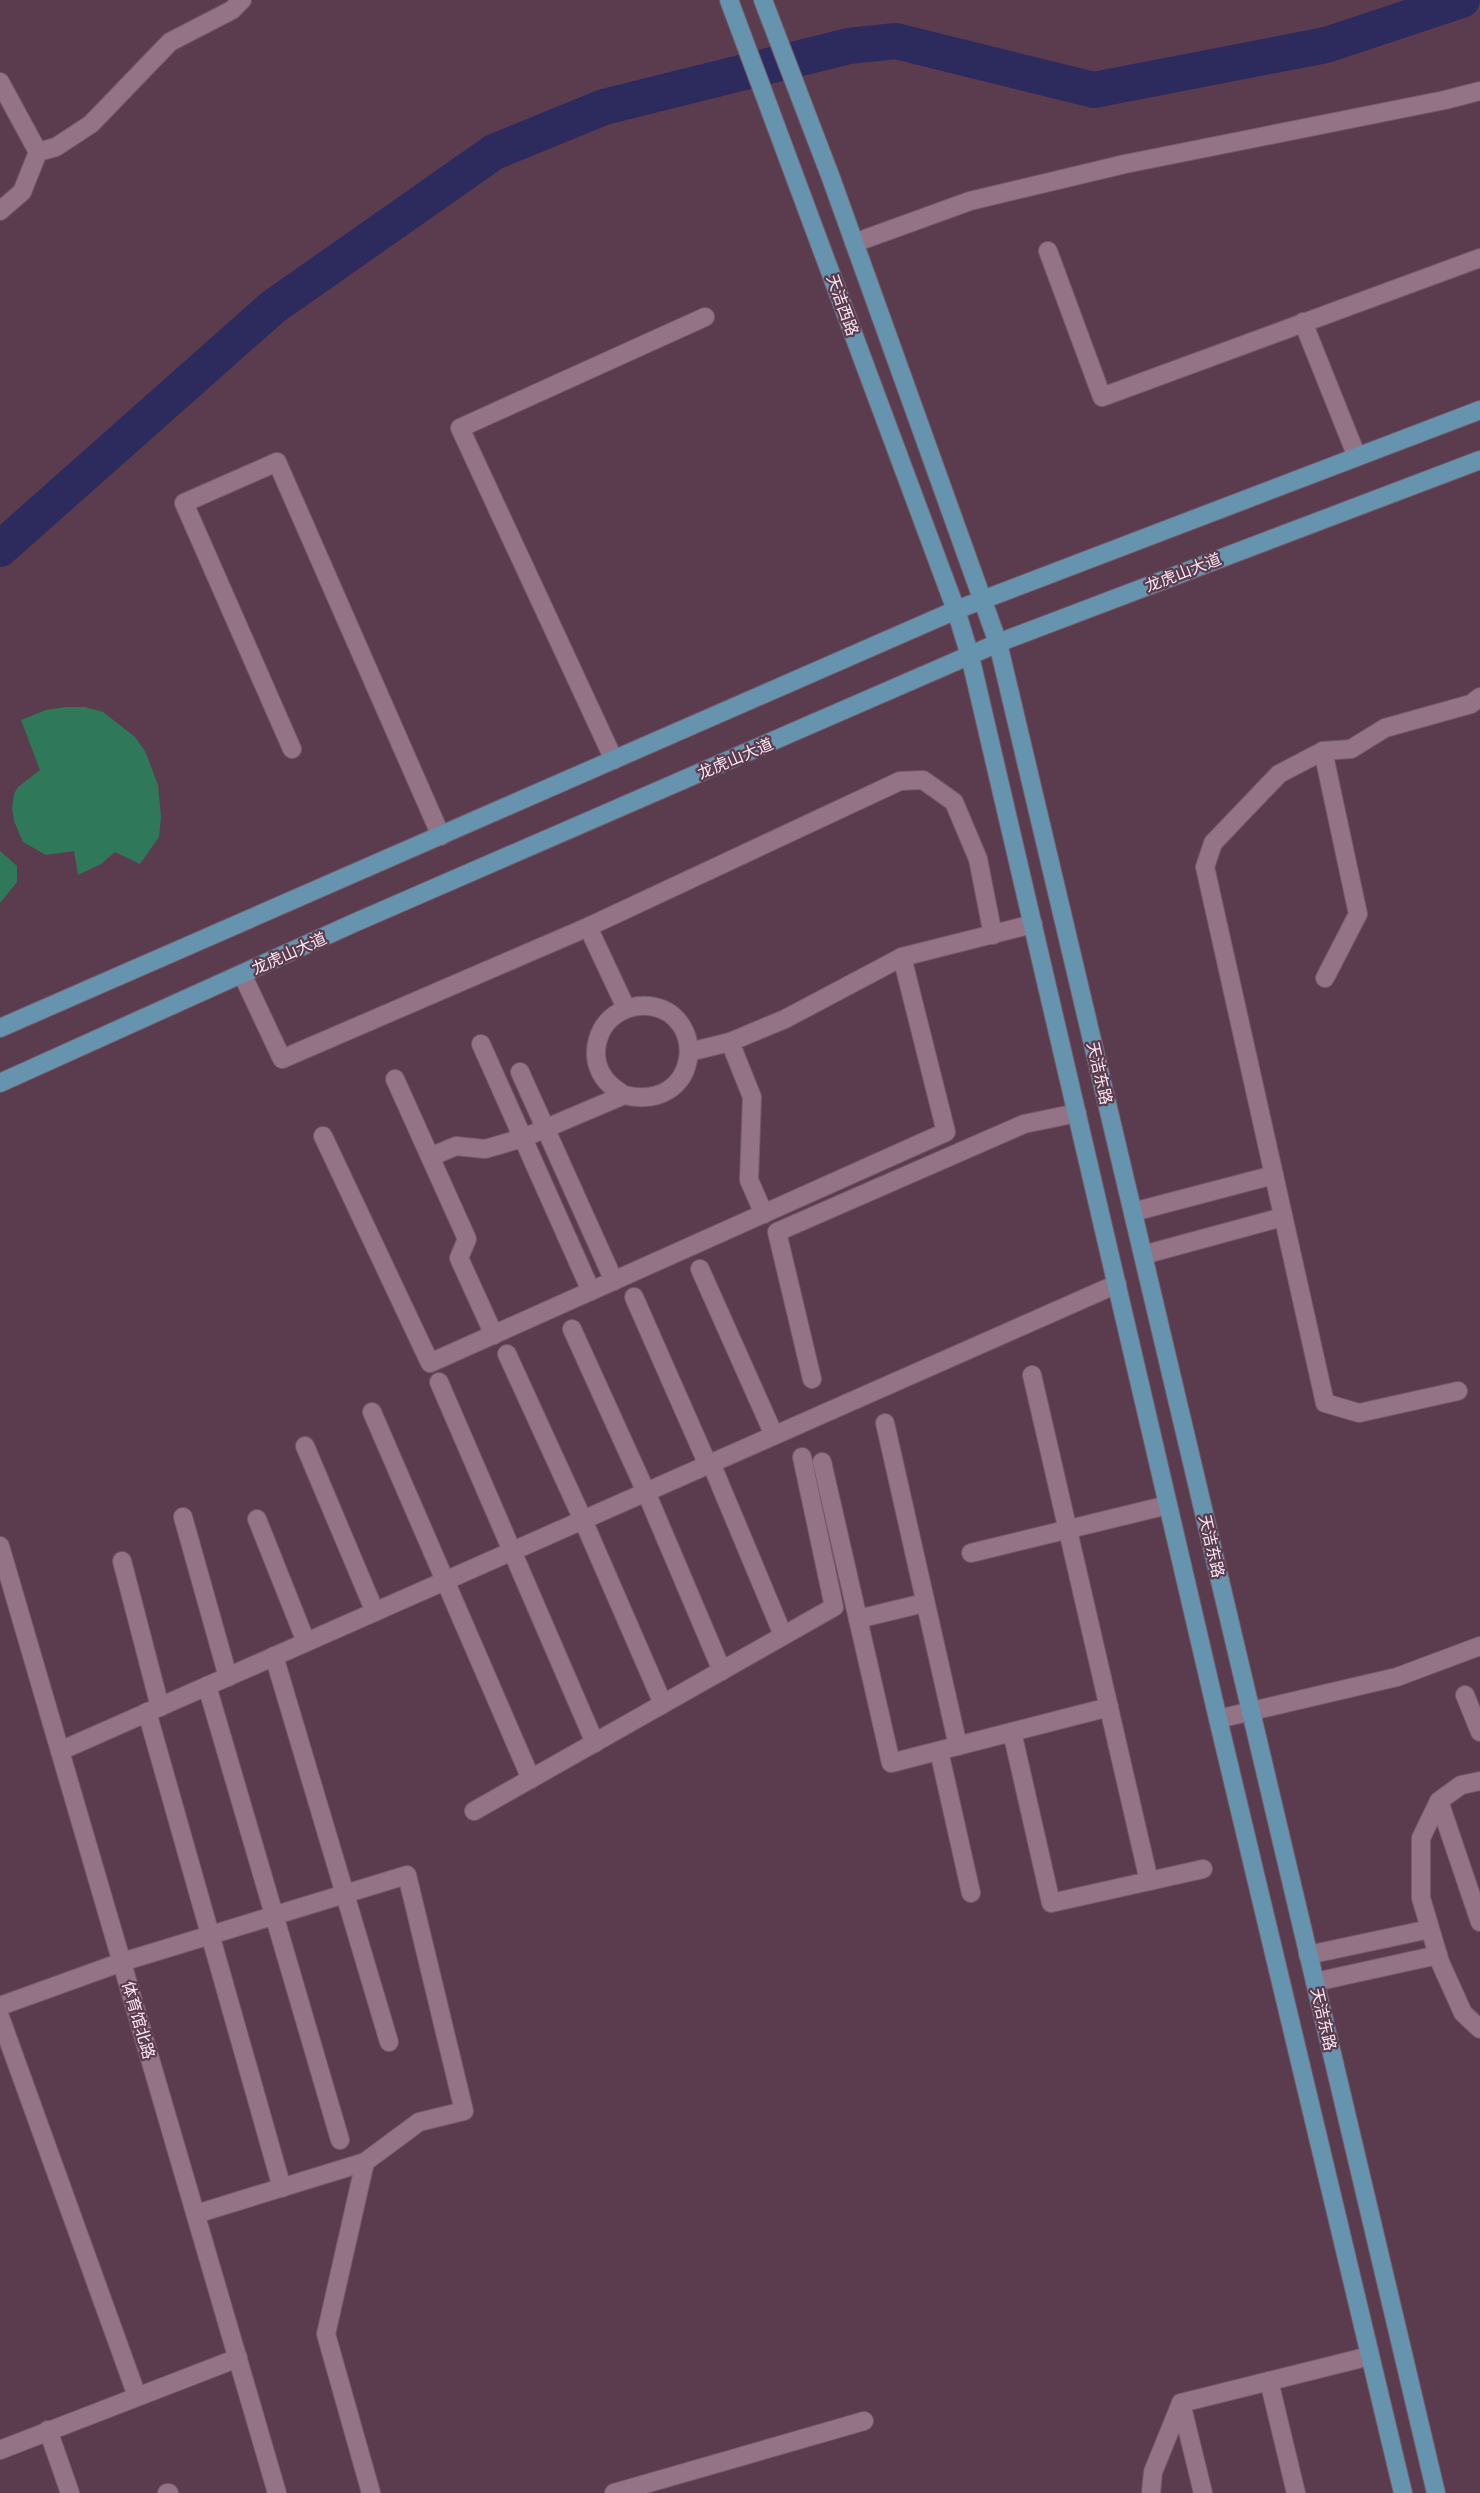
<svg xmlns="http://www.w3.org/2000/svg" width="1480" height="2493" viewBox="0 0 1480 2493" font-family="Merriweather,'Noto Sans SC',serif">
  <style>
    .lines { fill: none; stroke-linecap: round; stroke-linejoin: round }
    .river { stroke: #2d2a5e; stroke-width: 36 }
    .building { fill: #2f795a }
    .minor-casing { stroke: #745a6a; stroke-width: 20 }
    .major-casing { stroke: #745a6a; stroke-width: 20 }
    .minor { stroke: #957387; stroke-width: 18 }
    .major { stroke: #6693ad; stroke-width: 18 }
    .labels { text-anchor: middle; dominant-baseline: central; stroke-width: 4.5; stroke-linejoin: round; paint-order: stroke }
    .street-label { font-size: 16px; fill: #fbe7f2; stroke: #5b3c4f }
  </style>
  <rect width="100%" height="100%" fill="#5b3c4f"/>
  <g class="lines">
    <polyline class="river" points="0,549 273,307 494,152 604,107 849,46 896,41 1094,90 1326,45 1462,0"/>
  </g>
  <g class="building">
    <polygon points="66,707 85,707 103,712 135,737 145,751 158,785 161,817 159,837 140,864 115,852 101,864 78,875 74,851 46,855 23,842 14,821 12,808 14,794 18,787 40,770 21,720 46,710"/>
    <polygon points="0,851 17,866 17,882 0,903"/>
  </g>
  <g class="lines">
    <g class="minor-casing">
      <g id="minor">
        <polyline points="0,82 38,152"/>
        <polyline points="0,211 22,192 38,152 56,147 91,124 170,42 232,10 242,0"/>
        <polyline points="854,243 970,201 1125,164 1445,100 1480,91"/>
        <polyline points="1048,251 1102,397 1480,258"/>
        <polyline points="1303,322 1357,457"/>
        <polyline points="292,749 184,503 277,462 441,836"/>
        <polyline points="1323,751 1358,914 1325,978"/>
        <polyline points="614,760 460,428 705,317"/>
        <polyline points="588,927 626,1008"/>
        <polyline points="242,974 282,1059 588,927 900,781 923,780 954,802 978,859 993,935"/>
        <polyline points="730,1042 785,1019 902,957 1033,924"/>
        <polyline points="481,1044 591,1291"/>
        <polyline points="689,1052 730,1042 752,1097 749,1180 764,1214"/>
        <polyline points="520,1072 614,1281"/>
        <polyline points="395,1079 467,1239 459,1258 494,1335"/>
        <polyline points="323,1136 430,1363 946,1132 902,957"/>
        <path d="M430 1157 456 1146 485 1149 523 1138 624 1095C701 1113 709 1013 649 1006 638 1005 628 1007 618 1013 598 1025 590 1052 601 1073 606 1083 615 1089 624 1095"/>
        <polyline points="1133,1212 1274,1175"/>
        <polyline points="1143,1255 1283,1217"/>
        <polyline points="700,1269 774,1435"/>
        <polyline points="634,1297 708,1465"/>
        <polyline points="572,1329 646,1492 722,1671"/>
        <polyline points="507,1354 583,1520 663,1704"/>
        <polyline points="1032,1375 1149,1881"/>
        <polyline points="812,1379 777,1232 1024,1124 1077,1113"/>
        <polyline points="439,1382 595,1743"/>
        <polyline points="1458,1391 1359,1413 1325,1403 1205,867 1213,843 1279,774 1323,751 1351,749 1385,728 1471,704 1480,697"/>
        <polyline points="372,1412 531,1779"/>
        <polyline points="885,1423 958,1746"/>
        <polyline points="305,1446 375,1612"/>
        <polyline points="822,1462 891,1763 1109,1707"/>
        <polyline points="711,1463 783,1635"/>
        <polyline points="183,1517 228,1677"/>
        <polyline points="257,1519 306,1642"/>
        <polyline points="0,1546 277,2493"/>
        <polyline points="971,1553 1168,1505"/>
        <polyline points="122,1561 160,1707"/>
        <polyline points="858,1619 924,1603"/>
        <polyline points="274,1656 389,2042"/>
        <polyline points="207,1686 340,2140"/>
        <polyline points="1465,1695 1480,1732"/>
        <polyline points="147,1712 282,2188"/>
        <polyline points="1218,1719 1397,1677 1480,1646"/>
        <polyline points="1012,1732 1051,1903 1203,1869"/>
        <polyline points="60,1751 1117,1284"/>
        <polyline points="939,1751 971,1893"/>
        <polyline points="1480,1781 1461,1785 1439,1801 1421,1838 1421,1898 1440,1962 1463,2013 1480,2029"/>
        <polyline points="1439,1801 1480,1922"/>
        <polyline points="474,1811 834,1607 802,1457"/>
        <polyline points="1308,1955 1430,1929"/>
        <polyline points="1315,1982 1438,1955"/>
        <polyline points="0,2006 122,1962 407,1875 464,2111 419,2122 365,2162 196,2214"/>
        <polyline points="0,2017 137,2396"/>
        <polyline points="365,2162 326,2334 371,2493"/>
        <polyline points="1269,2381 1296,2493"/>
        <polyline points="1181,2403 1203,2493"/>
        <polyline points="48,2430 70,2493"/>
        <polyline points="0,2450 238,2358"/>
        <polyline points="167,2493 169,2493"/>
        <polyline points="614,2493 864,2421"/>
        <polyline points="1151,2493 1153,2472 1181,2403 1370,2356"/>
      </g>
    </g>
    <g class="major-casing">
      <g id="major">
        <polyline points="729,0 956,610 970,656 1218,1719 1403,2493"/>
        <polyline points="763,0 831,178 998,643 1436,2493"/>
        <polyline points="0,1028 956,610 1480,410"/>
        <polyline points="0,1083 354,923 998,643 1480,460"/>
      </g>
    </g>
    <use href="#minor" class="minor"/>
    <use href="#major" class="major"/>
  </g>
  <g class="labels">
    <g class="street-label">
      <text transform="translate(843 305) rotate(70)">天洁西路</text>
      <text transform="translate(1183 572) rotate(-21)">龙虎山大道</text>
      <text transform="translate(735 758) rotate(-23)">龙虎山大道</text>
      <text transform="translate(289 953) rotate(-24)">龙虎山大道</text>
      <text transform="translate(1100 1073) rotate(77)">天洁东路</text>
      <text transform="translate(1212 1546) rotate(77)">天洁东路</text>
      <text transform="translate(1324 2019) rotate(77)">天洁东路</text>
      <text transform="translate(139 2020) rotate(74)">体育馆北路</text>
    </g>
  </g>
</svg>
